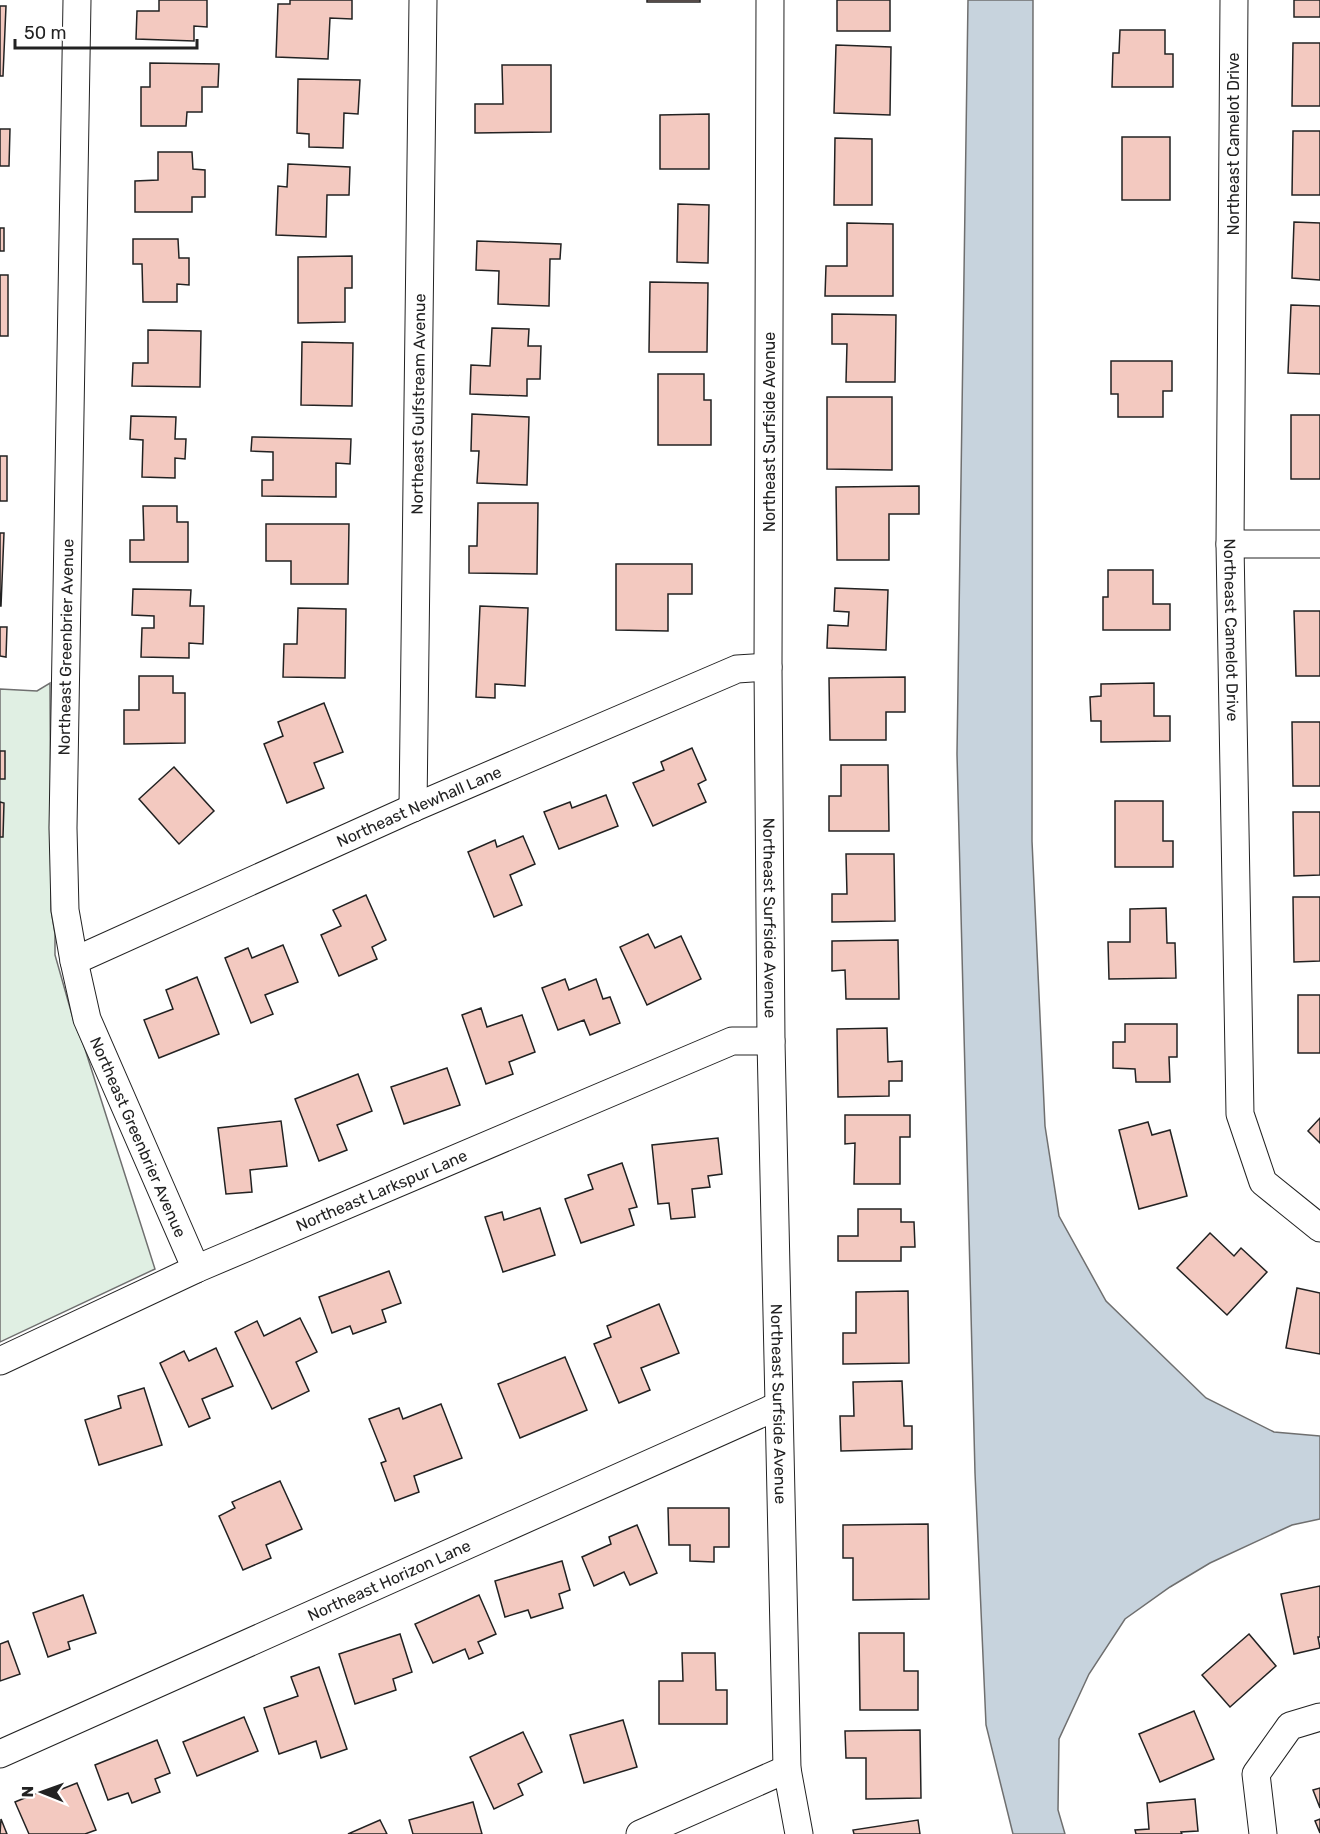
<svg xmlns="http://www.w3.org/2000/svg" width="1320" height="1834" viewBox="0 0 1320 1834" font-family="Rubik,sans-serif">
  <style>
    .green { fill: #e0efe3; stroke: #6f6f6f; stroke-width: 1.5 }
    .water { fill: #c7d3dd; stroke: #6f6f6f; stroke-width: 1.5 }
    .building { fill: #f3c9c0; stroke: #222; stroke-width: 1.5 }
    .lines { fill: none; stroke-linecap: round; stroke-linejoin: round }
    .minor-casing { stroke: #222; stroke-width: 29 }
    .minor { stroke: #fff; stroke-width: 27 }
    .labels { text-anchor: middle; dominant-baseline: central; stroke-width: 4.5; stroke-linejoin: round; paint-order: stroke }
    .street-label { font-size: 16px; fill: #222; stroke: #fff }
  </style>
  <rect width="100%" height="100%" fill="#fff"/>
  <polygon class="green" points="50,683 51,910 55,934 55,955 74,1022 84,1046 155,1269 0,1342 0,689 37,691"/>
  <polygon class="water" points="968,0 1033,0 1032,841 1045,1126 1059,1216 1106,1301 1206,1398 1274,1432 1320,1436 1320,1519 1292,1525 1210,1563 1170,1587 1125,1619 1089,1674 1059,1739 1058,1810 1065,1834 1013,1834 986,1725 975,1473 957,754"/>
  <g class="building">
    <polygon points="159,0 207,0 207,27 194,26 194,41 136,39 137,11 159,11"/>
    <polygon points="290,0 352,0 352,19 330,18 328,59 276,57 278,4 290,4"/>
    <rect x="647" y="0" width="53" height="2"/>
    <rect x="837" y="0" width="53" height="31"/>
    <rect x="1294" y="0" width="26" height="17"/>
    <polygon points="0,6 6,6 3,76 0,76"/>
    <polygon points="1120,30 1165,30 1165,54 1173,54 1173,87 1112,87 1113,53 1119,53"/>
    <polygon points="1293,43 1320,43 1320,106 1292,106"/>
    <polygon points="836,45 891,47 890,115 834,113"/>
    <polygon points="150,63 219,64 218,87 202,87 202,112 187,112 186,126 141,126 141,87 150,87"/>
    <polygon points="502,65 551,65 551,132 475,133 475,104 503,104"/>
    <polygon points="298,79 360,80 358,114 344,113 343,148 309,147 309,134 297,133"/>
    <polygon points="709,114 709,169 660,169 660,115"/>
    <polygon points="0,129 10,129 9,166 0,166"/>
    <polygon points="1293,131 1320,131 1320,195 1292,195"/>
    <rect x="1122" y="137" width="48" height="63"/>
    <polygon points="835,138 872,139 872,205 834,205"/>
    <polygon points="158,152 192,152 193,169 205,170 205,197 192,197 192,212 135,212 135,181 158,180"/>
    <polygon points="288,164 350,167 349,195 327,195 326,237 276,235 278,186 287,187"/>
    <polygon points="678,204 709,205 708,263 677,262"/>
    <polygon points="1294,222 1320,223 1320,280 1292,278"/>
    <polygon points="847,223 893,224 893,296 825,296 826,266 847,266"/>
    <rect x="0" y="228" width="4" height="23"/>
    <polygon points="133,239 178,239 179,258 189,258 189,285 177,284 177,302 143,302 142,264 133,264"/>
    <polygon points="477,241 561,244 560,259 550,259 549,306 498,304 499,271 476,270"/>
    <polygon points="352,256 352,288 345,288 345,322 298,323 298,257"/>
    <rect x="0" y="275" width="8" height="61"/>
    <polygon points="650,282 708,283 707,352 649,352"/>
    <polygon points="1291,305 1320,306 1320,374 1288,373"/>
    <polygon points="832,314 896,315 895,382 846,382 847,344 832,344"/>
    <polygon points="492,328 529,329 528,346 541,346 540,379 527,379 527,396 470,394 471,365 490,366"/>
    <polygon points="148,330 201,331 200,387 132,386 133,363 148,363"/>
    <polygon points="302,342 353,343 352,406 301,405"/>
    <polygon points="1111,361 1172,361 1172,391 1163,391 1163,417 1118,417 1118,394 1111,394"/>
    <polygon points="658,374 704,374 704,400 711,400 711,445 658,445"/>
    <polygon points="827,397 892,397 892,470 827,469"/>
    <polygon points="472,414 529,417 527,485 477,483 479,451 471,451"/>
    <rect x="1291" y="415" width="29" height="64"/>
    <polygon points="131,416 176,417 175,439 186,439 185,459 175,458 175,478 142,477 143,440 130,439"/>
    <polygon points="252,437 351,439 350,464 336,463 336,497 262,496 262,480 273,480 273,452 251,451"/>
    <rect x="0" y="456" width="7" height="45"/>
    <polygon points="919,486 919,514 889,514 889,560 837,560 836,487"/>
    <polygon points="478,503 538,503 537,574 469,573 469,546 477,546"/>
    <polygon points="143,506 177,506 177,522 188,522 188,562 130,562 130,540 144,540"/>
    <polygon points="266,524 349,524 348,584 291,584 291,561 266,561"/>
    <polygon points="0,533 4,533 1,606 0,606"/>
    <polygon points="616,564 692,564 692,594 668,594 668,631 616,630"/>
    <polygon points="1108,570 1153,570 1153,604 1170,604 1170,630 1103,630 1103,597 1108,597"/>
    <polygon points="835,588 888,590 886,650 827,648 828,625 848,626 849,612 834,611"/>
    <polygon points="133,589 191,590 190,606 204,606 203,644 189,643 189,658 141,657 142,628 154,628 154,616 132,615"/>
    <polygon points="480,606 528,608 525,686 495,684 495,698 476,697"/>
    <polygon points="298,608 346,609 345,678 283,677 284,644 297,644"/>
    <polygon points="1294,611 1320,611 1320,676 1296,676"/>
    <polygon points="0,627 7,627 6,657 0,656"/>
    <polygon points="139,676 173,676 173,693 185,693 185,743 124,744 124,710 139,710"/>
    <polygon points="905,677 905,712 886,712 886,740 830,740 829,678"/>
    <polygon points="1154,683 1154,716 1170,716 1170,741 1101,742 1101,721 1091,721 1090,697 1101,696 1101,684"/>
    <polygon points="324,703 343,752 314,763 324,788 287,803 264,744 283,736 278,722"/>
    <polygon points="1292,722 1320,722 1320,786 1293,786"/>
    <polygon points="692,748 706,780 698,784 706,802 653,826 633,783 664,770 661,762"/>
    <rect x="0" y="751" width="5" height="28"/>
    <polygon points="841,765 888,765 889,831 829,831 829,796 841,796"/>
    <polygon points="174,767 214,811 179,844 139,799"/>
    <polygon points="606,795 618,826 559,849 544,812 570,802 572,808"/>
    <polygon points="1115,801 1163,801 1163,841 1173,841 1173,867 1115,867"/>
    <polygon points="0,802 4,803 3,837 0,837"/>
    <polygon points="1293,812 1320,812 1320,875 1294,876"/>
    <polygon points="523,836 535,864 510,875 522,905 494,917 468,852 495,840 497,847"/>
    <polygon points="846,854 894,854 895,921 832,922 832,894 847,894"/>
    <polygon points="366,895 386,940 372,947 377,959 339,976 321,935 341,926 333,910"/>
    <polygon points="1293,897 1320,897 1320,961 1294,962"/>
    <polygon points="1166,908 1167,943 1175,943 1176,978 1109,979 1108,942 1130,942 1130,909"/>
    <polygon points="648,934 655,948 681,936 701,979 647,1005 620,947"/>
    <polygon points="898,940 899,999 846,999 845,970 832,971 832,941"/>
    <polygon points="283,945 298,982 265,995 273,1014 251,1023 225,958 248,948 252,958"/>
    <polygon points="197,977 219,1034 159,1058 144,1020 173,1009 166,990"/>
    <polygon points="565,979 569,990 596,979 603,999 610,997 620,1023 590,1035 584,1020 558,1030 542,988"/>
    <rect x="1298" y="995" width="22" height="58"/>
    <polygon points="481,1008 487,1027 522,1015 535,1052 509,1062 513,1074 486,1084 462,1015"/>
    <polygon points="1125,1024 1177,1024 1177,1057 1169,1057 1170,1082 1136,1082 1135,1069 1113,1068 1113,1042 1125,1042"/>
    <polygon points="887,1028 888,1062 902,1061 902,1081 889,1081 889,1096 838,1097 837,1029"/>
    <polygon points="447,1068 460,1105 404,1124 391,1087"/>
    <polygon points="358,1074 372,1111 337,1125 347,1150 319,1161 295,1099"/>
    <polygon points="845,1115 910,1115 910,1137 900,1137 900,1184 854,1184 855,1143 845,1144"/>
    <polygon points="1320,1118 1320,1143 1308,1131"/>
    <polygon points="281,1121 287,1166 250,1170 252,1192 226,1194 218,1128"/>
    <polygon points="1148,1122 1152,1135 1170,1130 1187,1196 1139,1209 1119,1130"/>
    <polygon points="718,1138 722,1174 708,1176 710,1187 692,1189 695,1217 671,1219 669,1203 658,1204 652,1145"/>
    <polygon points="622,1163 637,1207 629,1209 634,1225 581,1243 565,1199 593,1189 588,1175"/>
    <polygon points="540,1208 555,1255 503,1272 485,1217 502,1212 504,1220"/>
    <polygon points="858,1209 901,1209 901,1222 914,1222 915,1247 901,1247 901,1261 838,1261 838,1236 858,1236"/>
    <polygon points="1210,1233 1234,1256 1241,1248 1267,1272 1227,1315 1177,1268"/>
    <polygon points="389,1271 401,1303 382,1310 386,1322 353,1334 350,1326 332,1333 319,1297"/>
    <polygon points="1297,1288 1320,1293 1320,1354 1286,1348"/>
    <polygon points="908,1291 909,1363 843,1364 843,1333 856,1333 856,1292"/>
    <polygon points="659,1304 679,1353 641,1368 650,1390 619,1403 594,1344 611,1337 607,1326"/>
    <polygon points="300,1318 317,1352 296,1362 309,1391 272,1409 235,1332 257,1321 264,1336"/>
    <polygon points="216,1348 233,1386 202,1399 210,1418 189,1427 160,1363 184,1351 189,1361"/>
    <polygon points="565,1357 587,1410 520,1438 498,1384"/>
    <polygon points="902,1381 904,1426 912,1426 912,1449 841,1451 840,1416 854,1416 853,1382"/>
    <polygon points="144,1388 162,1445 99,1465 85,1420 121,1408 118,1396"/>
    <polygon points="441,1404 462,1458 414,1476 419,1492 395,1501 381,1463 386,1461 369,1419 399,1408 403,1419"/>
    <polygon points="280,1481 302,1529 266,1545 271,1558 243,1570 219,1516 235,1508 232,1502"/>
    <polygon points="668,1508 729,1508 729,1547 714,1547 714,1562 690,1561 690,1545 669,1545"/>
    <polygon points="928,1524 929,1599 853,1600 853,1558 843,1558 843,1525"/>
    <polygon points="637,1525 657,1573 630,1585 624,1572 594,1586 582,1557 611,1544 609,1537"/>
    <polygon points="562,1561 570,1590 559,1594 563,1608 531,1618 528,1610 505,1617 495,1581"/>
    <polygon points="1320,1586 1320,1637 1318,1637 1320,1648 1294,1654 1281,1594"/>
    <polygon points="83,1595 96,1633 68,1642 70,1649 48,1657 33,1613"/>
    <polygon points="479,1595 496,1634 478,1642 483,1653 469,1659 465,1649 433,1663 415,1624"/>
    <polygon points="859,1633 904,1633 904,1671 918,1671 918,1710 860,1710"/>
    <polygon points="400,1634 412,1672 393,1679 396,1690 355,1704 339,1654"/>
    <polygon points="1249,1634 1276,1666 1230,1707 1202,1675"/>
    <polygon points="8,1641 20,1674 0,1681 0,1644"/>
    <polygon points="682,1653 715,1653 716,1690 727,1690 727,1724 659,1724 659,1681 683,1681"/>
    <polygon points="319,1667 347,1749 321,1758 316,1741 279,1754 264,1708 298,1696 291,1677"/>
    <polygon points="1194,1711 1214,1759 1160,1782 1139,1734"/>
    <polygon points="244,1717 258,1751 197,1776 183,1742"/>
    <polygon points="623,1720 637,1767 584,1783 570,1735"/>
    <polygon points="920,1730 921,1798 866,1799 866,1758 846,1758 845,1731"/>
    <polygon points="523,1732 542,1772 518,1784 523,1795 494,1809 470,1757"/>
    <polygon points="157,1740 170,1773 155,1779 160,1792 132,1803 128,1793 108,1800 95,1765"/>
    <polygon points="77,1783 96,1830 85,1834 29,1834 15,1802 44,1790 47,1795"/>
    <polygon points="1320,1788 1320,1808 1313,1790"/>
    <polygon points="1195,1799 1198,1831 1181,1832 1182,1834 1136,1834 1135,1830 1149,1829 1147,1803"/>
    <polygon points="473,1802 482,1834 413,1834 409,1820"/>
    <polygon points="1,1819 7,1834 0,1834"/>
    <polygon points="1320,1819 1320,1833 1315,1821"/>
    <polygon points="380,1820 387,1834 348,1834"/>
    <polygon points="918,1820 920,1834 854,1834 853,1830"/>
  </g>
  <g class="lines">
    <g class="minor-casing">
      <g id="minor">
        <path id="s1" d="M77 0 63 828 65 910 74 961 87 1019 196 1269"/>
        <path id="s2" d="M770 0 768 667 771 1041 787 1769 799 1834"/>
        <path id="s3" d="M1234 0 1230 544 1240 1114 1263 1182 1320 1228"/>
        <polyline points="1230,544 1320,544"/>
        <path id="s4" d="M413 808 423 0"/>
        <path id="s5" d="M74 961 413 808 737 669 768 667"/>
        <path id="s6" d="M0 1361 196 1269 732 1041H771"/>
        <path id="s7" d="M0 1754 778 1406"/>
        <polyline points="640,1834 787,1769"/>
        <polyline points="1263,1834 1256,1774 1290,1726 1320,1717"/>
      </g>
    </g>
    <use href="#minor" class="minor"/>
  </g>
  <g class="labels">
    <g class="street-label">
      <text transform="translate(1233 144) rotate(-90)">Northeast Camelot Drive</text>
      <text stroke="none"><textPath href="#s4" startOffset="404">Northeast Gulfstream Avenue</textPath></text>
      <text transform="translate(769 432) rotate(-90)">Northeast Surfside Avenue</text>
      <text stroke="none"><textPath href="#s3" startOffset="630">Northeast Camelot Drive</textPath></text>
      <text transform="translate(66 647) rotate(-89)">Northeast Greenbrier Avenue</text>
      <text stroke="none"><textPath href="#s5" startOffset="378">Northeast Newhall Lane</textPath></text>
      <text stroke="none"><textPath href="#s2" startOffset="918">Northeast Surfside Avenue</textPath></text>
      <text stroke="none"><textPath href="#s1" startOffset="1150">Northeast Greenbrier Avenue</textPath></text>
      <text stroke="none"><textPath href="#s6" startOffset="418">Northeast Larkspur Lane</textPath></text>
      <text stroke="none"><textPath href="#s2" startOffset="1404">Northeast Surfside Avenue</textPath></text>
      <text stroke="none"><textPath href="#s7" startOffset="426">Northeast Horizon Lane</textPath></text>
    </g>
  </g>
  <g transform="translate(42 1792) rotate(271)" stroke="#ffffff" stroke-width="4.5" paint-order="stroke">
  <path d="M0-4.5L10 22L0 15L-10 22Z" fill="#222222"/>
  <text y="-9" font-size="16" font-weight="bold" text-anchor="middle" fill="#222222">N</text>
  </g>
  <path d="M15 39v9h182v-9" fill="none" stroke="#222222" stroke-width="3"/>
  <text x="24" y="39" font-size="18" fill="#222222" stroke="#ffffff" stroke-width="4.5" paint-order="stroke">50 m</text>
</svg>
